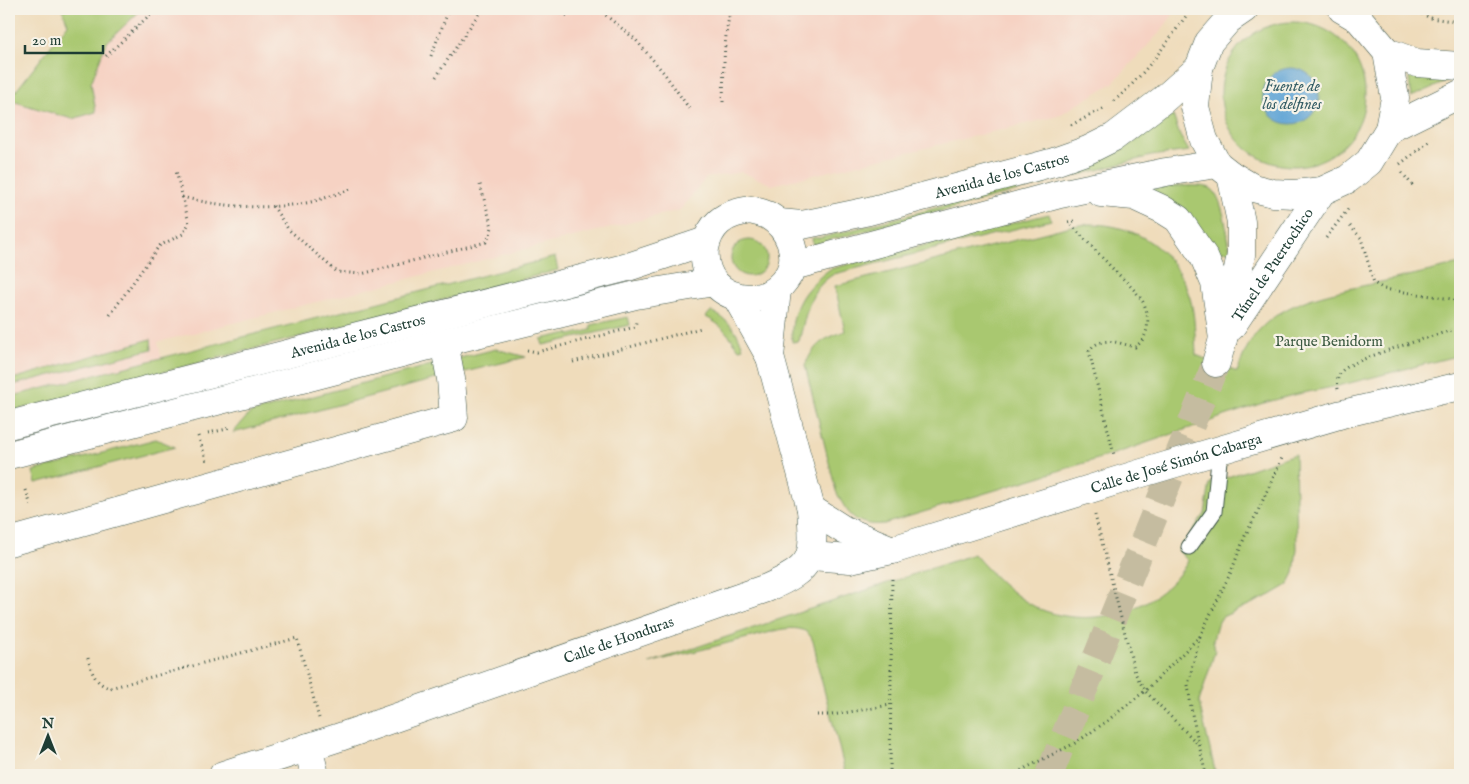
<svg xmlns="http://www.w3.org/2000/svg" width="1469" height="784" viewBox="0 0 1469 784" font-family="'IM FELL English',serif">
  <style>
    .built { fill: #f6d2c3 }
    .green { fill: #a9c86f; stroke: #648252 }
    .water { fill: #61a4d5; stroke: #407084 }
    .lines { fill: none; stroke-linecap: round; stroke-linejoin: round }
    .primary-tunnel { stroke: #c5bca0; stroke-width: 28; stroke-dasharray: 28 14; stroke-linecap: butt }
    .lane-casing { stroke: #3e5548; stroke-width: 17 }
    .street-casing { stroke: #3e5548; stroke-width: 29 }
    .secondary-casing { stroke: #3e5548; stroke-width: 29 }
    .primary-casing { stroke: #3e5548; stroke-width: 29 }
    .path { stroke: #3e5548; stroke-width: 3; stroke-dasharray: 1 4; stroke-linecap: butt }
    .lane { stroke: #fff; stroke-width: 15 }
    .street { stroke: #fff; stroke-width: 28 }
    .secondary { stroke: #fff; stroke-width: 28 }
    .primary { stroke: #fff; stroke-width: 28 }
    .labels { text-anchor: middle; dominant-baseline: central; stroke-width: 4.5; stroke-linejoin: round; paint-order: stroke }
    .street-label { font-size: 15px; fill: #1f3d34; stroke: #f7f3e8 }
    .park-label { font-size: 15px; fill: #3b5940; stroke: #f7f3e8 }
    .water-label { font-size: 16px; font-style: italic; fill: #335c64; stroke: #f7f3e8 }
  </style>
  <rect width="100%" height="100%" fill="#f7f3e8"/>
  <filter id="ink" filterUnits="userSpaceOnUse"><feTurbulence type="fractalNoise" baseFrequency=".02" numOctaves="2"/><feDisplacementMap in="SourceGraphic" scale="10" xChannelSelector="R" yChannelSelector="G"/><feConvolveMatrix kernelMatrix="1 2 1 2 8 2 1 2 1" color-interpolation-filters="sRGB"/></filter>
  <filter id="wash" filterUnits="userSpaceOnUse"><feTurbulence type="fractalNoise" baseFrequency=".0096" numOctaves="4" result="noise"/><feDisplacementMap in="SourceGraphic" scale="20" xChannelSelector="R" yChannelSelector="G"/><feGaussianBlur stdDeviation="1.12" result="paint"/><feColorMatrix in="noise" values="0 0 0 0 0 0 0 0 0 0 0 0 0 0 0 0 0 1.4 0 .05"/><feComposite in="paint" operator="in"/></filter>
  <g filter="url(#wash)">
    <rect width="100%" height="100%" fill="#efdcbb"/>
    <polygon class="built" points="62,9 1177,9 1161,31 1113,83 1058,116 772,185 742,172 706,178 680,210 158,342 165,373 9,411 9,100 68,24"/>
    <g class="green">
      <polygon points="62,9 142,9 106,43 91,83 96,112 72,119 9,100 68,24"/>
      <circle cx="1293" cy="94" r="72"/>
      <polygon points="1411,76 1429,79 1447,79 1448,81 1411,97 1409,78"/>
      <path d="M1173 115 1180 136 1189 151 1151 156 1067 178 1066 172C1107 162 1140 139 1173 115Z"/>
      <polygon points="1044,180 1045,184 822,242 813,245 812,238 820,238"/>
      <path d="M1178 186C1186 186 1203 185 1210 188 1223 194 1228 238 1230 251L1215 252 1144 190 1154 187Z"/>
      <path d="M1049 214 1051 220 834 274C809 288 806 315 799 341L792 342C790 308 803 289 830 269Z"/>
      <path d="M1089 224C1138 224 1175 251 1190 298 1195 315 1195 336 1196 355L1237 372C1243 356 1249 339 1263 326 1293 298 1332 293 1371 284 1401 278 1430 271 1460 264V355L1338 386 1293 395 1260 404 1114 454 884 524C856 527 847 514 836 491L805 365C816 342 822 340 845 331L835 286 1071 226Z"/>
      <circle cx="749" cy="258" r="18"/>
      <polygon points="555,257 558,270 9,412 9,397"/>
      <path d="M711 311C728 320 738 330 743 348L739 349C729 335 722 325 706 317Z"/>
      <polygon points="628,317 630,325 543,345 541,339 569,333 570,335 591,330 591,325"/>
      <polygon points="151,339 152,349 9,386 9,380"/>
      <polygon points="496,349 526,357 461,373 456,359"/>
      <polygon points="435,364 439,378 233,433 250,413"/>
      <polygon points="156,439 175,447 36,483 33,471"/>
      <path d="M1295 454 1297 549 1294 573 1288 585 1271 595 1222 617 1217 625 1213 640 1215 651 1199 702 1216 775H843L845 772C837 737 827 702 818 667 816 658 816 646 811 637 805 627 793 628 783 629L649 663 974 554C992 575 1019 602 1045 611 1097 629 1161 609 1188 561L1178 550 1205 514 1210 483Z"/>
    </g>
    <circle class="water" cx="1291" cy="96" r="28"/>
  </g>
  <g filter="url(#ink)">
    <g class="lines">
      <polyline class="primary-tunnel" points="1049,775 1216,363"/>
      <g class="lane-casing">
        <polyline id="lane" points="1189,547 1214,512 1220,450"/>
      </g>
      <g class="street-casing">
        <g id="street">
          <polyline points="770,357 777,289"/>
          <polyline points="811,509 844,530 892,550"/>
          <polyline points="9,542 454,418 451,379 444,342"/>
          <path id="s1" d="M811 556 850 559 892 550 1142 473 1342 414 1460 386"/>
          <polyline points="308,747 315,775"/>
          <path id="s2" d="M223 775 340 737 767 588C814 567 815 559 811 509L770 357 737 298"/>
        </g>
      </g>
      <g class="secondary-casing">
        <g id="secondary">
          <polyline points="1387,52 1417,63 1460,66"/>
          <polyline points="1389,129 1460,94"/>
        </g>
      </g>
      <g class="primary-casing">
        <g id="primary">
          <polyline points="1244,9 1228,20 1209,42 1199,68 1195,107 1204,140 1217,164 1231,175 1253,188 1273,193 1294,194 1322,191 1348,179 1369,162 1389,129 1395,98 1387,52 1359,19 1342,9"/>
          <polyline points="1101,193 1134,196 1162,209 1178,219 1204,257 1215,283 1223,339"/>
          <path d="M751 210C756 212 764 213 769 216 788 227 800 254 789 274 780 289 767 299 749 298 721 297 702 277 705 248 707 238 711 229 719 222 728 214 739 212 751 210Z"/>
          <path id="s3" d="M779 223 802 225 869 211 1054 162 1088 150 1114 137 1164 99 1199 68"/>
          <polyline points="793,266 1060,194 1166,172 1217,164"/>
          <path id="s4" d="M1231 327 1322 191"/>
          <polyline points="1216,363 1223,339 1241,255 1241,222 1231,175"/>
          <path id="s5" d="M9 425 628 267 706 241"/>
          <polyline points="9,455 444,342 636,295 714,282"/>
        </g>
      </g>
      <g class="path">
        <polyline points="561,9 563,16 589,9"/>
        <polyline points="598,9 635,39 664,73 691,111"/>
        <polyline points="1413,9 1430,18 1460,22"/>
        <polyline points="106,56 156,9"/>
        <polyline points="431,56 449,9"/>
        <polyline points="436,77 482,9"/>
        <path d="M1114 101C1145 75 1168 41 1191 9"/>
        <path d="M723 102C724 71 723 39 731 9"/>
        <polyline points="1071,125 1105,108"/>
        <polyline points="1400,164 1431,140"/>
        <polyline points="1402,173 1414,187"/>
        <path d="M182 197C222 207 265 210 306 203 321 200 336 194 351 189"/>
        <polyline points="273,206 288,229 337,272 361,274 486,242 490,235 492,227 479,181"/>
        <path d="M1074 221 1068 222C1084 238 1099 254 1114 270 1124 280 1136 290 1143 302 1151 317 1149 338 1135 347 1118 343 1101 335 1089 351L1114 455"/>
        <polyline points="1350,226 1361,238 1374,283 1384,289 1452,299 1460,303"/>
        <polyline points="1326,238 1348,209"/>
        <polyline points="110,315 159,246 183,234 189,223 176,171"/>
        <polyline points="527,350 537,352 635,327 636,322"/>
        <polyline points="573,362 701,328"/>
        <path d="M1338 389C1337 381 1337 377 1342 371 1351 359 1438 335 1458 328L1460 325"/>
        <polyline points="208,433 227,429 229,425"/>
        <polyline points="198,436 207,461"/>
        <polyline points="26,490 32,509"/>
        <polyline points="1095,515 1135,673 1145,691 1199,745 1206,775"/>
        <path d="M88 658C91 671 95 684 110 688L297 638 319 718"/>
        <polyline points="817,715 832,715 890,705"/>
        <polyline points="1199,745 1192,714 1188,685 1200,636"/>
        <polyline points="890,775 892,576"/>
        <polyline points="1012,775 1077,742 1107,721 1145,691 1200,636 1231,572 1245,536 1258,511 1282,458"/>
      </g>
      <use href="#lane" class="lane"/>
      <use href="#street" class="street"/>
      <use href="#secondary" class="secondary"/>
      <use href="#primary" class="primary"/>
    </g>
  </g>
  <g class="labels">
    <g class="street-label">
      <text stroke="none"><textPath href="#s3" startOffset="229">Avenida de los Castros</textPath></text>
      <text stroke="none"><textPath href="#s4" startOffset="75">Túnel de Puertochico</textPath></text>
      <text stroke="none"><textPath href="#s5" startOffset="360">Avenida de los Castros</textPath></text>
      <text stroke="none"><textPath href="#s1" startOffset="379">Calle de José Simón Cabarga</textPath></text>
      <text stroke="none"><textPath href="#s2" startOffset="418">Calle de Honduras</textPath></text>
    </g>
    <g class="park-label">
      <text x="1329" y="341">Parque Benidorm</text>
    </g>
    <g class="water-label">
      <text x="1292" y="87">Fuente de<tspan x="1292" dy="18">los delfines</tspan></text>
    </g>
  </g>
  <rect width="1469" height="784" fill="none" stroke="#f7f3e8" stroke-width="30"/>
  <g transform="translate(48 736)" stroke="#f7f3e8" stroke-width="4" paint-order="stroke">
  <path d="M0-4L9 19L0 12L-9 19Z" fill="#1f3d34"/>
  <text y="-8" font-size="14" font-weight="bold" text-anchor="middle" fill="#1f3d34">N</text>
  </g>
  <path d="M25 45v8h78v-8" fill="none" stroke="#1f3d34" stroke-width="2.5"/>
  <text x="32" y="45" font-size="15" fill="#1f3d34" stroke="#f7f3e8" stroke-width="4" paint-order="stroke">20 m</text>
</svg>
